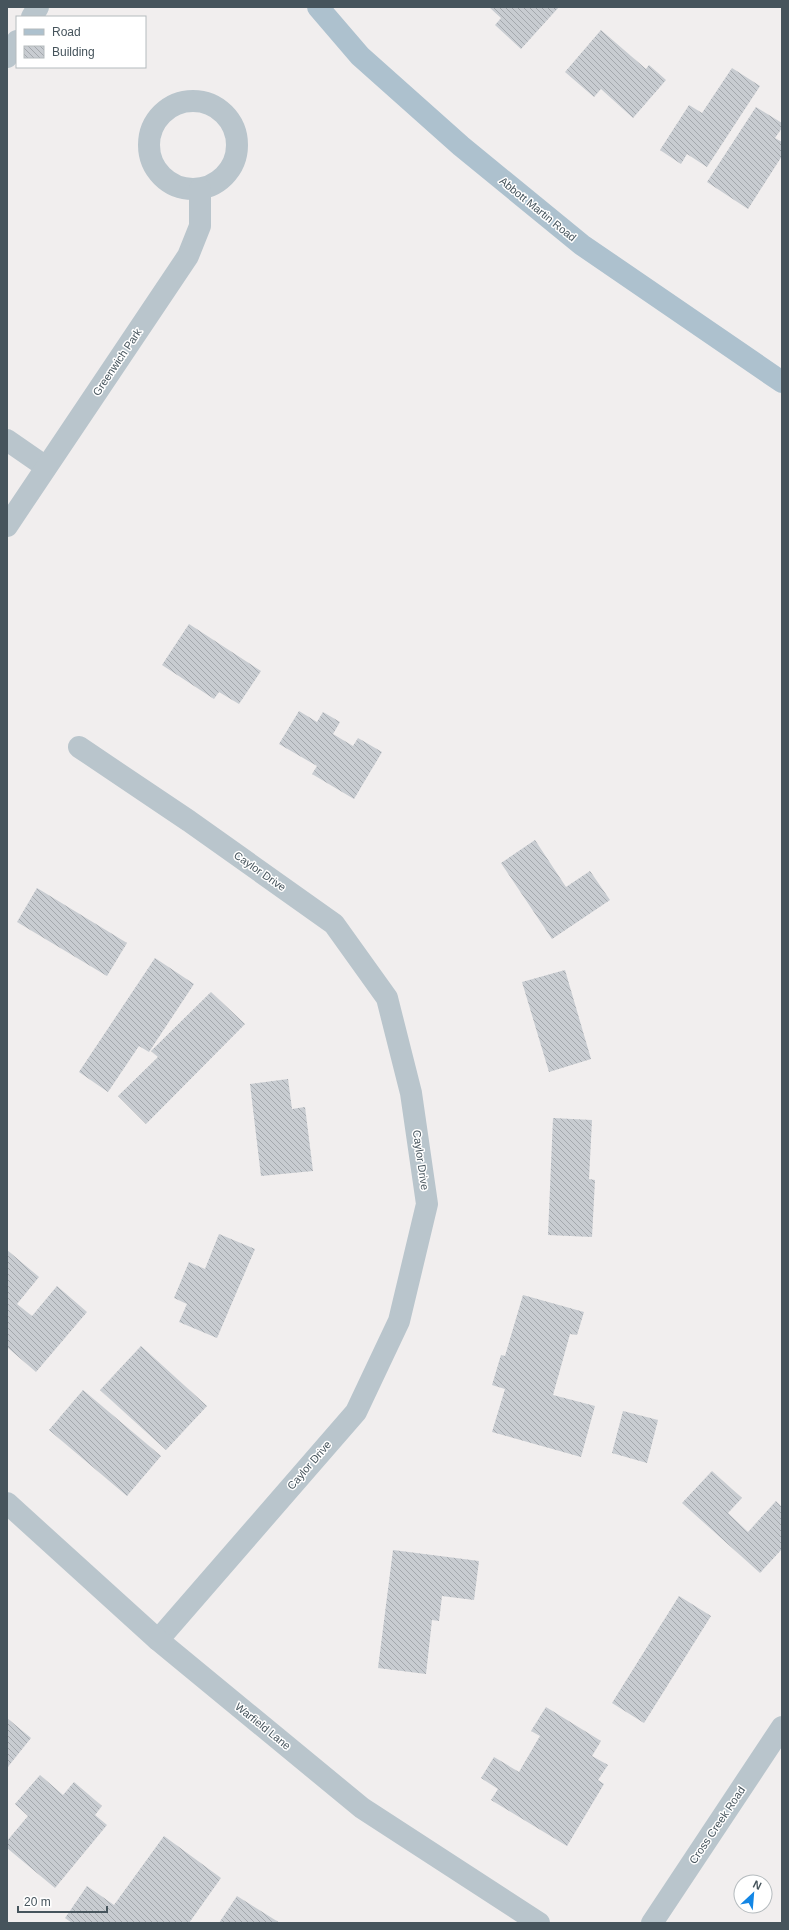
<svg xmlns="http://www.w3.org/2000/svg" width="789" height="1930" viewBox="0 0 789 1930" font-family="Helvetica,sans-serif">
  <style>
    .building { fill: url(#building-back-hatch) }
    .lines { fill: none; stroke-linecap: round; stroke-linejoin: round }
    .minor { stroke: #b9c5cc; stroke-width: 22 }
    .major { stroke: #adc1ce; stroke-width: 22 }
    .labels { text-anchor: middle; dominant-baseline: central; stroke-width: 3; stroke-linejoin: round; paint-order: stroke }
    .street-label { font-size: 11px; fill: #46545c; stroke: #fff }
  </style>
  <defs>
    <pattern id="building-back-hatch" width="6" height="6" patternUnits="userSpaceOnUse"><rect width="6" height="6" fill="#c8ccd1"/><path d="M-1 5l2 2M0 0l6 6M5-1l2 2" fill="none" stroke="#a4a8ad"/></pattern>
  </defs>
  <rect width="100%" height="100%" fill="#f1eeee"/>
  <g class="building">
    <polygon points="489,7 559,7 521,49 495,25 501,18"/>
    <polygon points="601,30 646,69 649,65 666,80 633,118 601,89 594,97 565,72"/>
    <polygon points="732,68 760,86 707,167 687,154 681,164 660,150 689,105 702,113"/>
    <polygon points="756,107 782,123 782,128 775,138 782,142 782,156 748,209 707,182"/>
    <polygon points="189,624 261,671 239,704 219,692 214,699 162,665"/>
    <polygon points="299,711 317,722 323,712 340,722 333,734 353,746 358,738 382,752 354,799 312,774 317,766 279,744"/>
    <polygon points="535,840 566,887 590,871 610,900 552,939 501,863"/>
    <polygon points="37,888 127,943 107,976 17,922"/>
    <polygon points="155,958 194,984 149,1052 139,1046 108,1092 79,1072"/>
    <polygon points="565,970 591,1059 549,1072 522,982"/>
    <polygon points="211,992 245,1024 146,1124 118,1096 158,1057 151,1051"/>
    <polygon points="288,1079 292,1109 305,1107 313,1171 261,1176 250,1084"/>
    <polygon points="553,1118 592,1120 589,1179 595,1180 592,1237 548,1235"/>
    <polygon points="219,1234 255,1249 217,1338 179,1322 187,1304 174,1298 189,1262 205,1269"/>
    <polygon points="7,1250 39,1277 17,1304 32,1316 57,1286 87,1312 36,1372 7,1347"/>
    <polygon points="523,1295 584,1312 577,1335 570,1334 553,1395 595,1406 581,1457 492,1432 505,1389 492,1385 501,1355 505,1356"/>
    <polygon points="141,1346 207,1406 166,1450 100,1390"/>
    <polygon points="83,1390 161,1456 127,1496 49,1430"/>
    <polygon points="623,1411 658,1420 647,1463 612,1453"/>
    <polygon points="712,1471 742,1498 728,1513 748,1532 776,1501 782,1507 782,1549 760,1573 682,1503"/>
    <polygon points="393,1550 479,1561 474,1600 442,1596 439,1621 432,1620 426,1674 378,1668"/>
    <polygon points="679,1596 711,1616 644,1723 612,1703"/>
    <polygon points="546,1707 601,1741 592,1756 608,1765 598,1780 604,1784 567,1846 491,1800 498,1789 481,1778 494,1757 519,1772 540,1736 531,1731"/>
    <polygon points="7,1718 31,1738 7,1768"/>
    <polygon points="40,1775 63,1795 74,1782 102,1806 95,1815 107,1825 55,1888 7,1848 7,1841 28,1816 15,1804"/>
    <polygon points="164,1836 221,1878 189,1923 72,1923 65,1918 87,1886 114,1905"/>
    <polygon points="237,1896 280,1923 219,1923"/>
  </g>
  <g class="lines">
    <g class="minor">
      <polyline points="32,17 38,7"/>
      <polyline points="7,57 17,41"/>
      <circle cx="193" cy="145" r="44"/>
      <polyline points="7,440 46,467"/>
      <polyline points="7,526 188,256 200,226 200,189"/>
      <polyline points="79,747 189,821 334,924 387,998 411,1093 427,1204 399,1321 356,1412 158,1640"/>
      <polyline points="7,1503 158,1640 362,1808 539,1923"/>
      <polyline points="652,1923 782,1727"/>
    </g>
    <polyline class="major" points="318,7 360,56 461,146 582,245 782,382"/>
  </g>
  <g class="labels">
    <g class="street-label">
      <text transform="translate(538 209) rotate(39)">Abbott Martin Road</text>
      <text transform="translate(117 362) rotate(-56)">Greenwich Park</text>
      <text transform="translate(260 871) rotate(35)">Caylor Drive</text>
      <text transform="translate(421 1160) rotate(82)">Caylor Drive</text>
      <text transform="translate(309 1465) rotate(-49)">Caylor Drive</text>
      <text transform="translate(263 1726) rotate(39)">Warfield Lane</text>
      <text transform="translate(717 1825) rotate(-56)">Cross Creek Road</text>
    </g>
  </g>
  <rect width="789" height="1930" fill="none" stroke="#46545c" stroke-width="16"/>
  <rect x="16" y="16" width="130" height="52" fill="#ffffff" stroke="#b5bbbe"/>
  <rect x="24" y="29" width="20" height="6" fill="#adc1ce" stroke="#b5bbbe"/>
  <text x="52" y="36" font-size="12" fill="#46545c">Road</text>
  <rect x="24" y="46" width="20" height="12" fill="url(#building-back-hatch)" stroke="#b5bbbe"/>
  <text x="52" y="56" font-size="12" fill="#46545c">Building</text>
  <g transform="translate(753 1894) rotate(26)"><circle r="19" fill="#ffffff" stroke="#b5bbbe"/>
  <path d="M0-3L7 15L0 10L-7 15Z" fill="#1386e5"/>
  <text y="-6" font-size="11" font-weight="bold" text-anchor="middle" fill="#46545c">N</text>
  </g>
  <path d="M18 1906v6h89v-6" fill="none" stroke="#46545c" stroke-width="2"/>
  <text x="24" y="1906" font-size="12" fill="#46545c" stroke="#ffffff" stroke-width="3" paint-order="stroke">20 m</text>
</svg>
